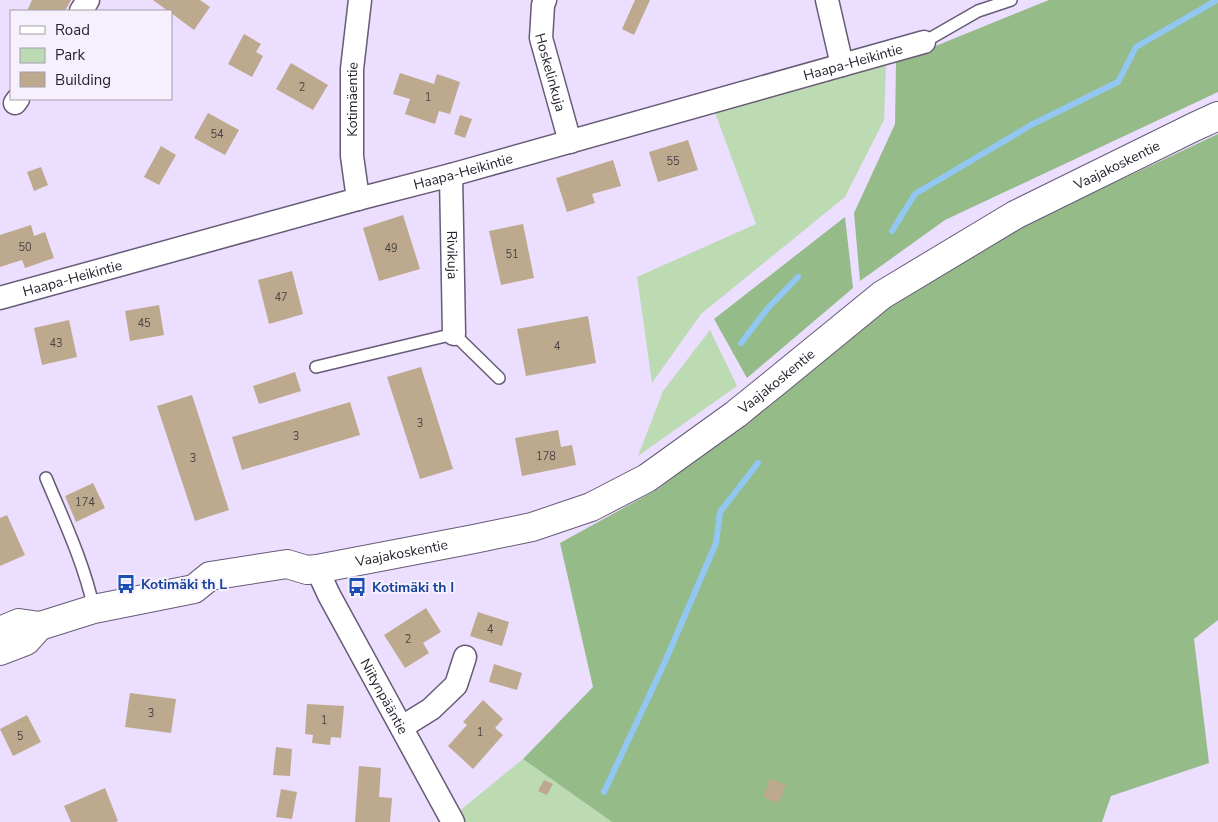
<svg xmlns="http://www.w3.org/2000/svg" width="1218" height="822" viewBox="0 0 1218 822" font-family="'Nunito Sans',sans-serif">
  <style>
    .green { fill: #bcdbb2 }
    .forest { fill: #95bb89 }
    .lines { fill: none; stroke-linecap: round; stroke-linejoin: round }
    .stream { stroke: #91c7f0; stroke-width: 6 }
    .building { fill: #bda98d }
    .lane-casing { stroke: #675b76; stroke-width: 14 }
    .street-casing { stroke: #675b76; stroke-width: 25 }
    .secondary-casing { stroke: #675b76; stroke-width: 30 }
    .lane { stroke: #fff; stroke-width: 11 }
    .street { stroke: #fff; stroke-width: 22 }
    .secondary { stroke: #fff; stroke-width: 28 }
    .labels { text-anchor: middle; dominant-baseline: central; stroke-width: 4; stroke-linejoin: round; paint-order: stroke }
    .number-label { font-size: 11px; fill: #4c4446 }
    .street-label { font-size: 14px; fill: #27222e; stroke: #f5f0fc }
    .transit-label { font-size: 14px; font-weight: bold; fill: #164399; stroke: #f5f0fc; text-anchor: start }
  </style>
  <rect width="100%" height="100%" fill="#ecdefe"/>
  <g class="green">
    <polygon points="886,64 884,120 845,197 701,314 652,383 637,277 756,224 713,107"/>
    <polygon points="710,330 737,386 638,456 663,391"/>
    <polygon points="523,759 612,822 455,822 452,817"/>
  </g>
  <g class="forest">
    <polygon points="1049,0 1218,0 1218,92 945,220 860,281 854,213 895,124 896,62"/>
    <polygon points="1218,134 1218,620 1194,639 1209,763 1111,796 1102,822 612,822 523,759 593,687 560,543 658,489 891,306 1020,227"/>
    <polygon points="845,217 853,288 747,378 714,319"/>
  </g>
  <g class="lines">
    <g class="stream">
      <polyline points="892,231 915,194 1031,125 1118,82 1136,47 1217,0"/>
      <polyline points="741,343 768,308 798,277"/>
      <polyline points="604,792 664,664 716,543 720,512 758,463"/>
    </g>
  </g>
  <g class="building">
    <polygon points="32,0 71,0 65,11 27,11"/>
    <polygon points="153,0 200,0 210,7 194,30 171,13 171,11 168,11"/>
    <polygon points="635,0 650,0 634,35 622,29"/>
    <polygon points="244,34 261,44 256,52 263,56 252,77 228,64"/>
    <polygon points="291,63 328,85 313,110 276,89"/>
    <polygon points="400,73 434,84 437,74 460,82 450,114 439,111 435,124 405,114 410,99 393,94"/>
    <polygon points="208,113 239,130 225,155 194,138"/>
    <polygon points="460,115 472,119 465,138 454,134"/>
    <polygon points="688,140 698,170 658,182 649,152"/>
    <polygon points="161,146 176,155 159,185 144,177"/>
    <polygon points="613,160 621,186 592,194 595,203 567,212 556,178"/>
    <polygon points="41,167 48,185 34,191 27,172"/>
    <polygon points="403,215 420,269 379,281 363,228"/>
    <polygon points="523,224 534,278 501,285 489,231"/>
    <polygon points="31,225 34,236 45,232 54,258 25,268 22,260 0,267 0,235"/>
    <polygon points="292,271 303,314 269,324 258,280"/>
    <polygon points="159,305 164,335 130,341 125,311"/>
    <polygon points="588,316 596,363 526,376 517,329"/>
    <polygon points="69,320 77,357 42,365 34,328"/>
    <polygon points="421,367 453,469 420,479 387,377"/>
    <polygon points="295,372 301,391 259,404 253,386"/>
    <polygon points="192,395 229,510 195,521 157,406"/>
    <polygon points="350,402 360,435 242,470 232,437"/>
    <polygon points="558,430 561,447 572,445 576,465 522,476 515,438"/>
    <polygon points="93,483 105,508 76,522 65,496"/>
    <polygon points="7,515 25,555 0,566 0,518"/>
    <polygon points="426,608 441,632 423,643 429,653 405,668 384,635"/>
    <polygon points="478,612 509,622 502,646 470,636"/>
    <polygon points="494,664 522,673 517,690 489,682"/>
    <polygon points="130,693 176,699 171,733 125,727"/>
    <polygon points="483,700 503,719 495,728 503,735 473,769 448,746 467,725 463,722"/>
    <polygon points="307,704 344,706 341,738 331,737 330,745 312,743 313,735 305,734"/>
    <polygon points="27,715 41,742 13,756 0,729"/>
    <polygon points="276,747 292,749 290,776 273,775"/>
    <polygon points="359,766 381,768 379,797 392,798 390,822 355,822"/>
    <polygon points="770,778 786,785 779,803 763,797"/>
    <polygon points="544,780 553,784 547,795 538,791"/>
    <polygon points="105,788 118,821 115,822 71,822 64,806"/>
    <polygon points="281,789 297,792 292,819 276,817"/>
  </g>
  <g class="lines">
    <g class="lane-casing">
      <g id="lane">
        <polyline points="924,42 978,11 1011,0"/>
        <polyline points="316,367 454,334 499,378"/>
        <path d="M46 478C64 521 84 563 94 609"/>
      </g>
    </g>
    <g class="street-casing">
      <g id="street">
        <path id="s1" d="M545 0 543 5 541 38 570 142"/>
        <polyline points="827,0 842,65"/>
        <polyline points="81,11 88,0"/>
        <polyline points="15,103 18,99"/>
        <path id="s2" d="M451 175 454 334"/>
        <path id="s3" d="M358 199 352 156V69L360 0"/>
        <path id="s4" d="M0 298 358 199 451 175 924 42"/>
        <path id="s5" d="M317 569 329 595 453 822"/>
        <polyline points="402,727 431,709 456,685 465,657"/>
      </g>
    </g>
    <g class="secondary-casing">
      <g id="secondary">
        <path id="s6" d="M0 631 19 623 40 626 94 609 194 589 210 576 287 564 307 570 317 569 474 539 532 527 591 507 647 478 736 414 778 380 882 295 1015 215 1194 127 1218 116"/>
        <polyline points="0,651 26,641 35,631"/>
      </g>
    </g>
    <use href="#lane" class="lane"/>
    <use href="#street" class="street"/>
    <use href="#secondary" class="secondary"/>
  </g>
  <defs>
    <g id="bus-bare" transform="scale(1.5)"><path d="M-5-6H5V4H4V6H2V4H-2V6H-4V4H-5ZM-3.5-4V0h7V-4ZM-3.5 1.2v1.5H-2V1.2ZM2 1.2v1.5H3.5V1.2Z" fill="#1a4fb4" stroke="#f5f0fc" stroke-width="2.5" paint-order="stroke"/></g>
  </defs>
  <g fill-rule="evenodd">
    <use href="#bus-bare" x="126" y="584"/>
    <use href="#bus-bare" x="357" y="587"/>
  </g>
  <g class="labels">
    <g class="number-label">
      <text x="302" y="87">2</text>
      <text x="428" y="97">1</text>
      <text x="217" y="134">54</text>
      <text x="673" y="161">55</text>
      <text x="25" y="247">50</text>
      <text x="391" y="248">49</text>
      <text x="512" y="254">51</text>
      <text x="281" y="297">47</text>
      <text x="144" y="323">45</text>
      <text x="56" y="343">43</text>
      <text x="557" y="346">4</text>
      <text x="420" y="423">3</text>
      <text x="296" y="436">3</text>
      <text x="546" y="456">178</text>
      <text x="193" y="458">3</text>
      <text x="85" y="502">174</text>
      <text x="490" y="629">4</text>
      <text x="408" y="639">2</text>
      <text x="151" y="713">3</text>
      <text x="324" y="720">1</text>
      <text x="480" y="732">1</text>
      <text x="20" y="736">5</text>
    </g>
    <g class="street-label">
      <text stroke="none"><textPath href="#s4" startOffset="885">Haapa-Heikintie</textPath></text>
      <text stroke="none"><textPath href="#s1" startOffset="74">Hoskelinkuja</textPath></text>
      <text stroke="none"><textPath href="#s3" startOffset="100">Kotimäentie</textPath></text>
      <text stroke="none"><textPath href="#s6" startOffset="1241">Vaajakoskentie</textPath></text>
      <text stroke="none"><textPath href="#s4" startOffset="480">Haapa-Heikintie</textPath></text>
      <text stroke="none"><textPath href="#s2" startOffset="80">Rivikuja</textPath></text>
      <text stroke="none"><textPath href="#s4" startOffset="75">Haapa-Heikintie</textPath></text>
      <text stroke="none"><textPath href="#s6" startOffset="836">Vaajakoskentie</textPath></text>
      <text stroke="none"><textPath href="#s6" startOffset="416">Vaajakoskentie</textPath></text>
      <text stroke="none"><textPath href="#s5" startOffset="144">Niitynpääntie</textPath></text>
    </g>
    <g class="transit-label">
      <text x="141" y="584">Kotimäki th L</text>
      <text x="372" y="587">Kotimäki th I</text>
    </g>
  </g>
  <rect x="10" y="10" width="162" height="90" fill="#f5f0fc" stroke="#a39eaa"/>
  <rect x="20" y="26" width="25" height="8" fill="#ffffff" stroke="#a39eaa"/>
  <text x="55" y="35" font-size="15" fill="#27222e">Road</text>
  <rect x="20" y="48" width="25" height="15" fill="#bcdbb2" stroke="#a39eaa"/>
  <text x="55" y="60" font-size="15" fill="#27222e">Park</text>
  <rect x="20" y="72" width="25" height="15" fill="#bda98d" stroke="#a39eaa"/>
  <text x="55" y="85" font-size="15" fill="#27222e">Building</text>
</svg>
